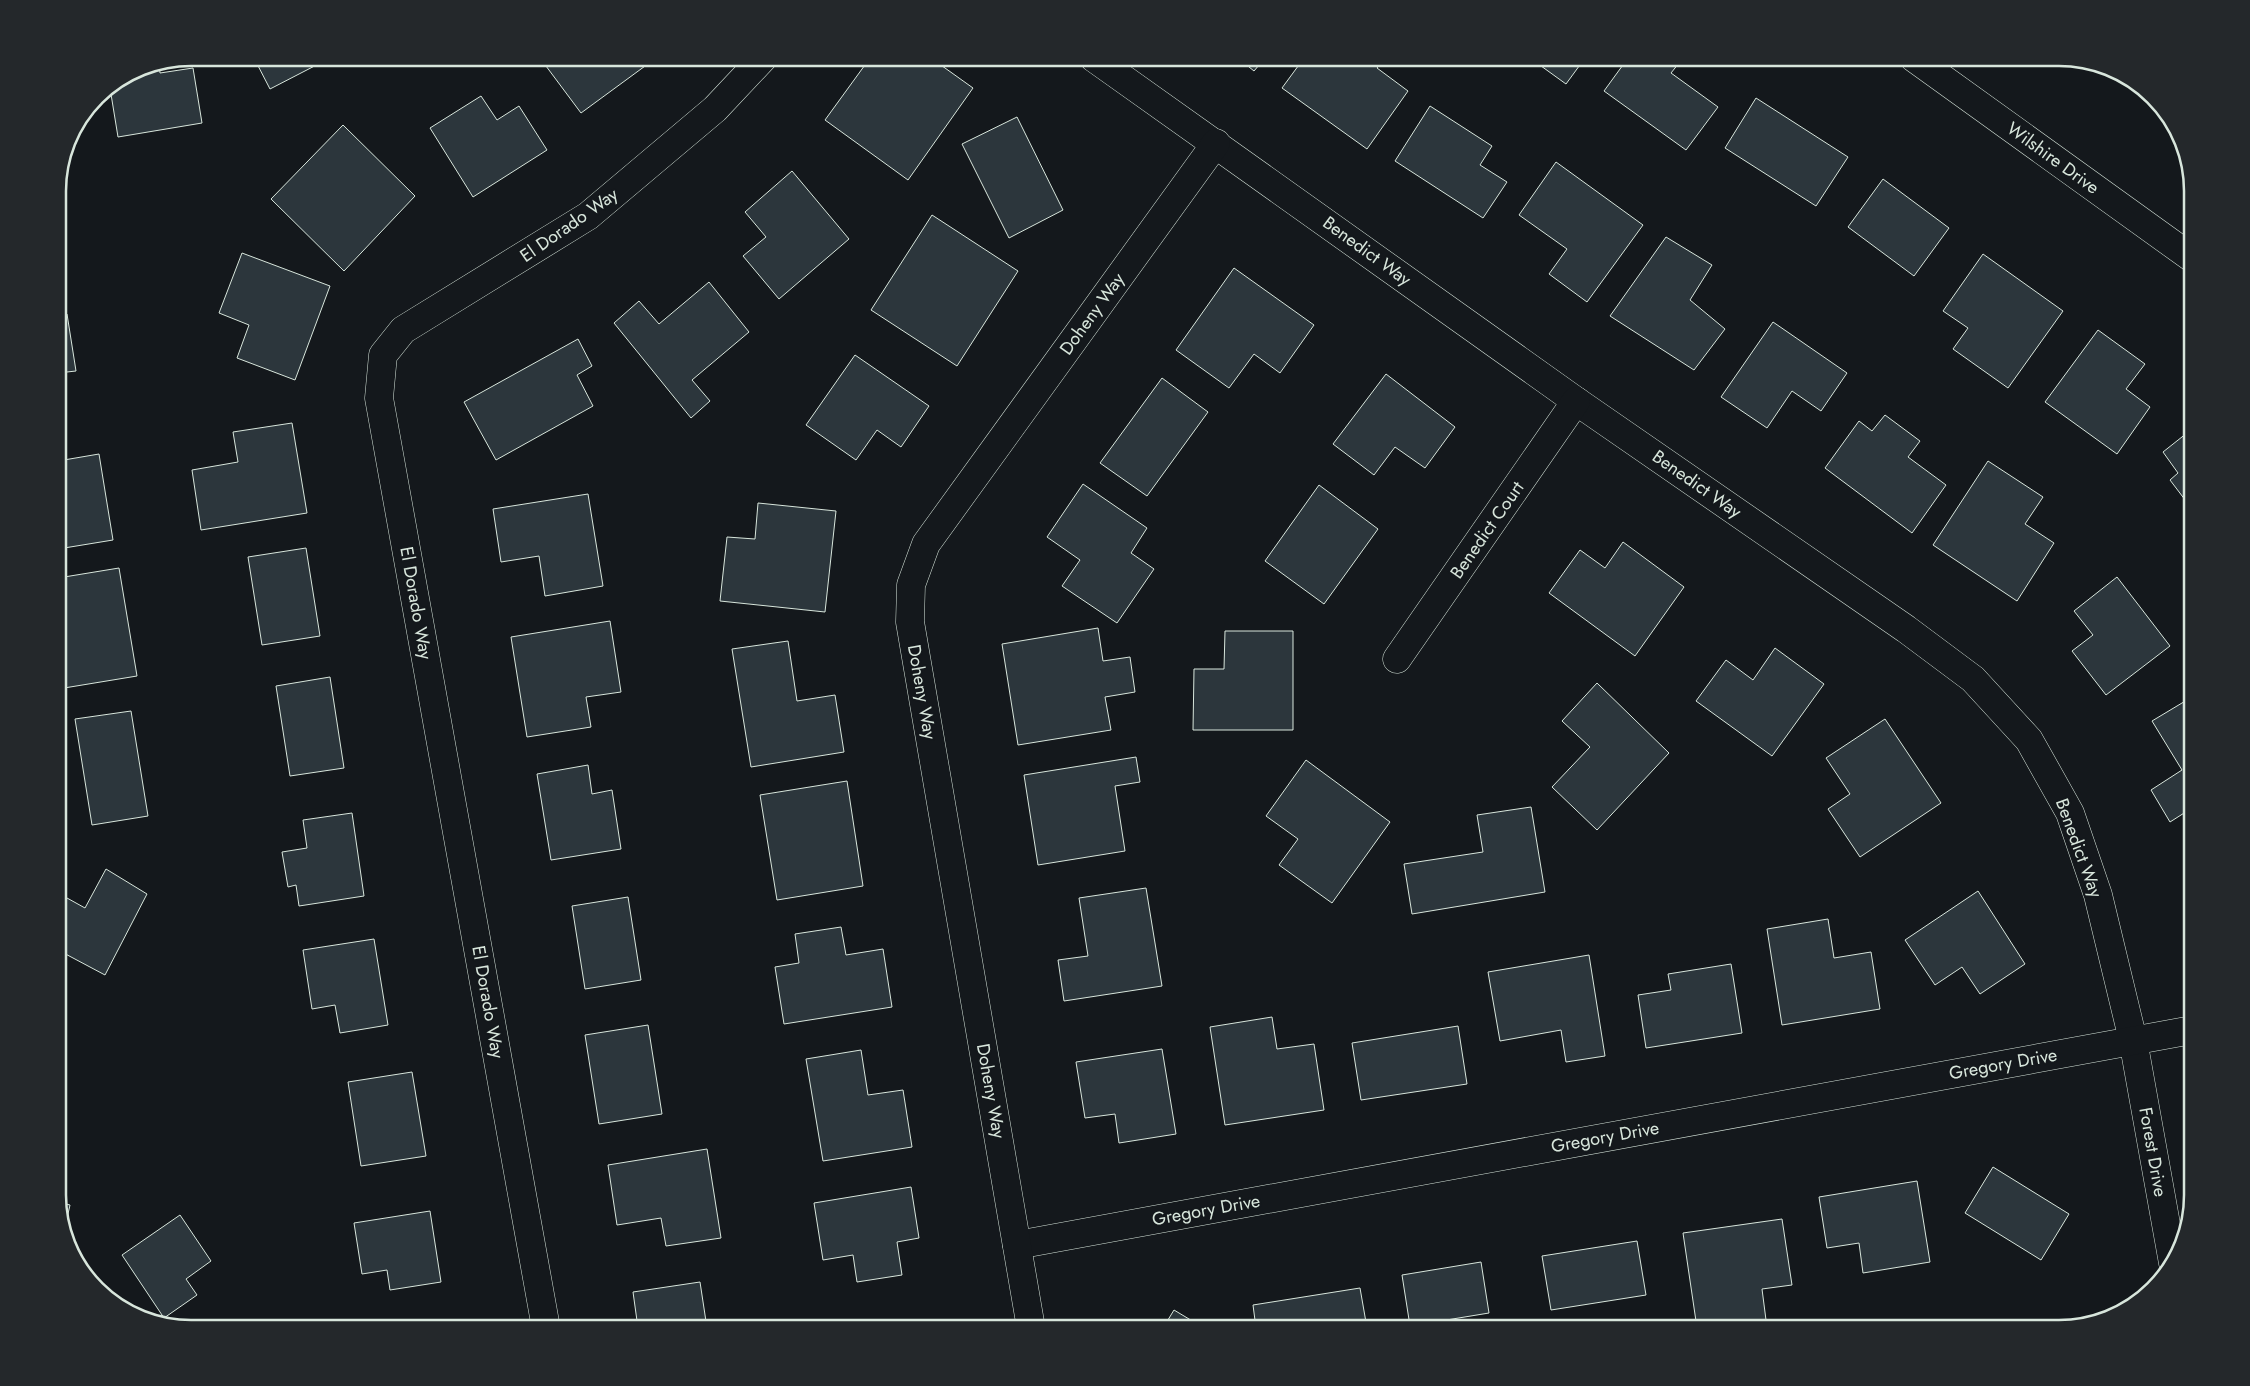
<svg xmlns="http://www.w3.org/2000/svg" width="2250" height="1386" viewBox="0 0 2250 1386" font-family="Jost,sans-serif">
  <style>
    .building { fill: #2c363c; stroke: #d8e6dc }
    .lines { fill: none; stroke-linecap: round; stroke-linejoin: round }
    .minor-casing { stroke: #d8e6dc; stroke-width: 29 }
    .minor { stroke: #14181c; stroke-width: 28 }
    .labels { text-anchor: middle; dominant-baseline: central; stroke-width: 4; stroke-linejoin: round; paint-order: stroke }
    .street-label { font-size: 18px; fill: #d8e6dc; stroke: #14181c }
    .rim { fill: none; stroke: #d8e6dc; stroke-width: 2.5 }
  </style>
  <rect width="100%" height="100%" fill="#14181c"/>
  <g class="building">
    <polygon points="254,58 330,58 270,89"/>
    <polygon points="540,58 656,58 581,113"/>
    <polygon points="870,58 931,58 973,88 908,180 825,120"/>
    <polygon points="1238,58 1265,58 1254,71"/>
    <polygon points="1304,58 1385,58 1377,68 1408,91 1367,149 1282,88"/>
    <polygon points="1530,58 1585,58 1566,84"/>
    <polygon points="1628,58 1683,58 1671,73 1718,107 1686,150 1604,91"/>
    <polygon points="159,64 160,73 193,68 202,123 118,137 110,88 141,68"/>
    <polygon points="481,96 497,120 519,106 547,150 473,197 430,128"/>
    <polygon points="1756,98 1848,157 1816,206 1725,148"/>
    <polygon points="1430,106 1492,146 1480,165 1507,182 1483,218 1395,161"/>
    <polygon points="1017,117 1063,210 1009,238 962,144"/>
    <polygon points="343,125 415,196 344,271 271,199"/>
    <polygon points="1556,162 1643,225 1587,302 1549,274 1567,249 1519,215"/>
    <polygon points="792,171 849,239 779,299 743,256 766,237 745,212"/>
    <polygon points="1883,179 1949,228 1914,276 1848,227"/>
    <polygon points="932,215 1018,271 957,366 871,310"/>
    <polygon points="1666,237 1712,265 1690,300 1725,329 1694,370 1610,316"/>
    <polygon points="242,253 330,286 295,380 237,358 249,325 219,313"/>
    <polygon points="1983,254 2063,311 2008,388 1953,349 1968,328 1943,311"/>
    <polygon points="1234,268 1314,325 1280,373 1254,354 1229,388 1176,350"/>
    <polygon points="709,282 749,332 692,380 710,401 691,418 614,323 639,301 659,324"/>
    <polygon points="67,314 76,371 58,373 58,316"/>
    <polygon points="1773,322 1847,373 1821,411 1792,391 1767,428 1721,397"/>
    <polygon points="2098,330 2145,364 2126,389 2150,407 2117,454 2045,402"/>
    <polygon points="578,339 592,366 577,375 593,406 496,460 464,402"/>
    <polygon points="855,355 929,406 901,447 877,430 856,460 806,425"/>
    <polygon points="1386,374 1455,427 1425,468 1395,447 1374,475 1333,444"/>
    <polygon points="1162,378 1208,412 1147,496 1100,463"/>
    <polygon points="58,393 63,425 58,426"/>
    <polygon points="1885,415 1920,441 1908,457 1946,485 1912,533 1825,468 1859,421 1872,431"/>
    <polygon points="292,423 307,513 201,530 192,470 238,462 233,432"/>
    <polygon points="2192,429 2192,509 2170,480 2178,473 2163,452"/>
    <polygon points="99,454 113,540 58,549 58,461"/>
    <polygon points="1988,461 2043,497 2025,524 2054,543 2017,601 1933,545"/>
    <polygon points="1083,484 1147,528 1131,553 1154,569 1117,623 1062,586 1080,560 1047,537"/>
    <polygon points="1319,485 1378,529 1324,604 1265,561"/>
    <polygon points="588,494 603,586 545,596 539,556 501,562 493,509"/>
    <polygon points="758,503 836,511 825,612 720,601 727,537 755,539"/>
    <polygon points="1623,542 1684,587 1635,656 1549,593 1580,550 1605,568"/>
    <polygon points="306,548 320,636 262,645 248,557"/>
    <polygon points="119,568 137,676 58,689 58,578"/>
    <polygon points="2117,577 2170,646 2106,695 2072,651 2093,635 2074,611"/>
    <polygon points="610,621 621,692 586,697 591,727 527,737 511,637"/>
    <polygon points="1098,628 1103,661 1130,657 1135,692 1105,697 1111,730 1018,745 1002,644"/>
    <polygon points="1225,631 1293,631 1293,730 1193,730 1194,669 1224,669"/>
    <polygon points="788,641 797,701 835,695 844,752 751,767 732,649"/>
    <polygon points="1775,648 1824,684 1772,756 1696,701 1726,660 1753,680"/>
    <polygon points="330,677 344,768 290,776 276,686"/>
    <polygon points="1597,683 1669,753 1597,830 1552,787 1590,747 1562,721"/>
    <polygon points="2192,697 2192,808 2170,822 2151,790 2182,770 2152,721"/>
    <polygon points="131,711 148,816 92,825 75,719"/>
    <polygon points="1885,719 1941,803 1860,857 1828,809 1850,794 1826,758"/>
    <polygon points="1136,757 1140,782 1115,786 1125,851 1038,865 1024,775"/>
    <polygon points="1306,760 1390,822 1332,903 1279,865 1298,839 1266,816"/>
    <polygon points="588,765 592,794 612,790 621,849 551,860 537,774"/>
    <polygon points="847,781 863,886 777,900 760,795"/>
    <polygon points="1531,807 1545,892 1412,914 1404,864 1483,852 1477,815"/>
    <polygon points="352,813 364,896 299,906 296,885 288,887 282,852 307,848 303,820"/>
    <polygon points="106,869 147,894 105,975 58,950 58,893 85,908"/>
    <polygon points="1146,888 1162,986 1064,1001 1058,960 1088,956 1079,898"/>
    <polygon points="1978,891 2025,964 1980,994 1962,967 1935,985 1905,940"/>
    <polygon points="628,897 641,980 585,989 572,906"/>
    <polygon points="1828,919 1834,958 1871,952 1880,1009 1782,1025 1767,929"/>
    <polygon points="841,927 846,955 883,949 892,1007 784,1024 775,967 799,963 795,934"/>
    <polygon points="374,939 388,1025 340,1033 335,1005 312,1009 303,950"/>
    <polygon points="1589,955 1605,1056 1566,1062 1561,1030 1500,1041 1488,972"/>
    <polygon points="1731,964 1742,1033 1646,1048 1638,995 1671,990 1668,974"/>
    <polygon points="1272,1017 1277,1049 1314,1044 1324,1110 1225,1125 1210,1027"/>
    <polygon points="648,1025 662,1114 599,1124 585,1035"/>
    <polygon points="1458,1026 1467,1084 1361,1100 1352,1043"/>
    <polygon points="1162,1049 1176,1134 1119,1143 1115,1114 1085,1118 1076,1062"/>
    <polygon points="861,1050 868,1095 903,1090 912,1147 823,1161 806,1059"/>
    <polygon points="412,1072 426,1156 361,1166 348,1082"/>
    <polygon points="707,1149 721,1238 666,1246 661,1218 617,1225 608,1165"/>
    <polygon points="1993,1167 2069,1214 2041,1260 1965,1213"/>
    <polygon points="1917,1181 1930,1262 1863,1273 1859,1243 1827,1248 1819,1197"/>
    <polygon points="911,1187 919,1238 897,1242 902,1275 857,1282 853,1255 823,1260 814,1203"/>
    <polygon points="58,1202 70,1205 65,1227 58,1203"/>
    <polygon points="430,1211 441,1282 390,1290 387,1270 362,1274 354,1223"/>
    <polygon points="180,1215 211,1261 186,1279 197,1295 164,1318 122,1255"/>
    <polygon points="1782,1219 1792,1285 1762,1289 1766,1320 1697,1328 1683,1233"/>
    <polygon points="1637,1241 1646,1295 1551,1310 1542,1256"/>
    <polygon points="1481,1262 1489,1313 1410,1326 1402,1275"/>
    <polygon points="700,1282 707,1328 638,1328 633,1292"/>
    <polygon points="1360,1288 1367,1328 1256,1328 1253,1305"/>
    <polygon points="1174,1310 1204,1328 1163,1328"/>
    <polygon points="944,1320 946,1328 893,1328"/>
  </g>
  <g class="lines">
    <g class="minor-casing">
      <g id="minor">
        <polyline points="1094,58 1576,401 1906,629 1973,679 2029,740 2070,813 2098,895 2133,1040 2173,1263"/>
        <polyline points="1914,58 2192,258"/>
        <polyline points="1397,659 1576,401"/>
        <polyline points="1017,1245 2192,1030"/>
        <polyline points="546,1328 379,398 383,355 403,330 588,216 715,109 763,58"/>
        <polyline points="1031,1328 910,622 911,585 926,544 1216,143"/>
      </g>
    </g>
    <use href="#minor" class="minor"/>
  </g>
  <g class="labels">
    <g class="street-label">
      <text transform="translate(2053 158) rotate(36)">Wilshire Drive</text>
      <text transform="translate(569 225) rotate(-35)">El Dorado Way</text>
      <text transform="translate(1367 251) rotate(36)">Benedict Way</text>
      <text transform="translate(1092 314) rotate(-54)">Doheny Way</text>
      <text transform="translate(1697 484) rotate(35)">Benedict Way</text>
      <text transform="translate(1487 530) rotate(-55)">Benedict Court</text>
      <text transform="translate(416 603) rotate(80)">El Dorado Way</text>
      <text transform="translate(922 692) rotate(80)">Doheny Way</text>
      <text transform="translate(2079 848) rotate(70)">Benedict Way</text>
      <text transform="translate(488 1002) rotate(80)">El Dorado Way</text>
      <text transform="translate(2003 1064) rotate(-10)">Gregory Drive</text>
      <text transform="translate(991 1091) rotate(80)">Doheny Way</text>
      <text transform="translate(1605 1137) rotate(-10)">Gregory Drive</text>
      <text transform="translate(2153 1152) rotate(80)">Forest Drive</text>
      <text transform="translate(1206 1210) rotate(-10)">Gregory Drive</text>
    </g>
  </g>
  <path d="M0 0H2250V1386H0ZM191 66H2059A125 125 0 0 1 2184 191V1195A125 125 0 0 1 2059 1320H191A125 125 0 0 1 66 1195V191A125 125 0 0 1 191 66Z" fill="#24282b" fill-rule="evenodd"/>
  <path class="rim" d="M191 66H2059A125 125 0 0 1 2184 191V1195A125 125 0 0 1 2059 1320H191A125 125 0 0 1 66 1195V191A125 125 0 0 1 191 66Z"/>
</svg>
